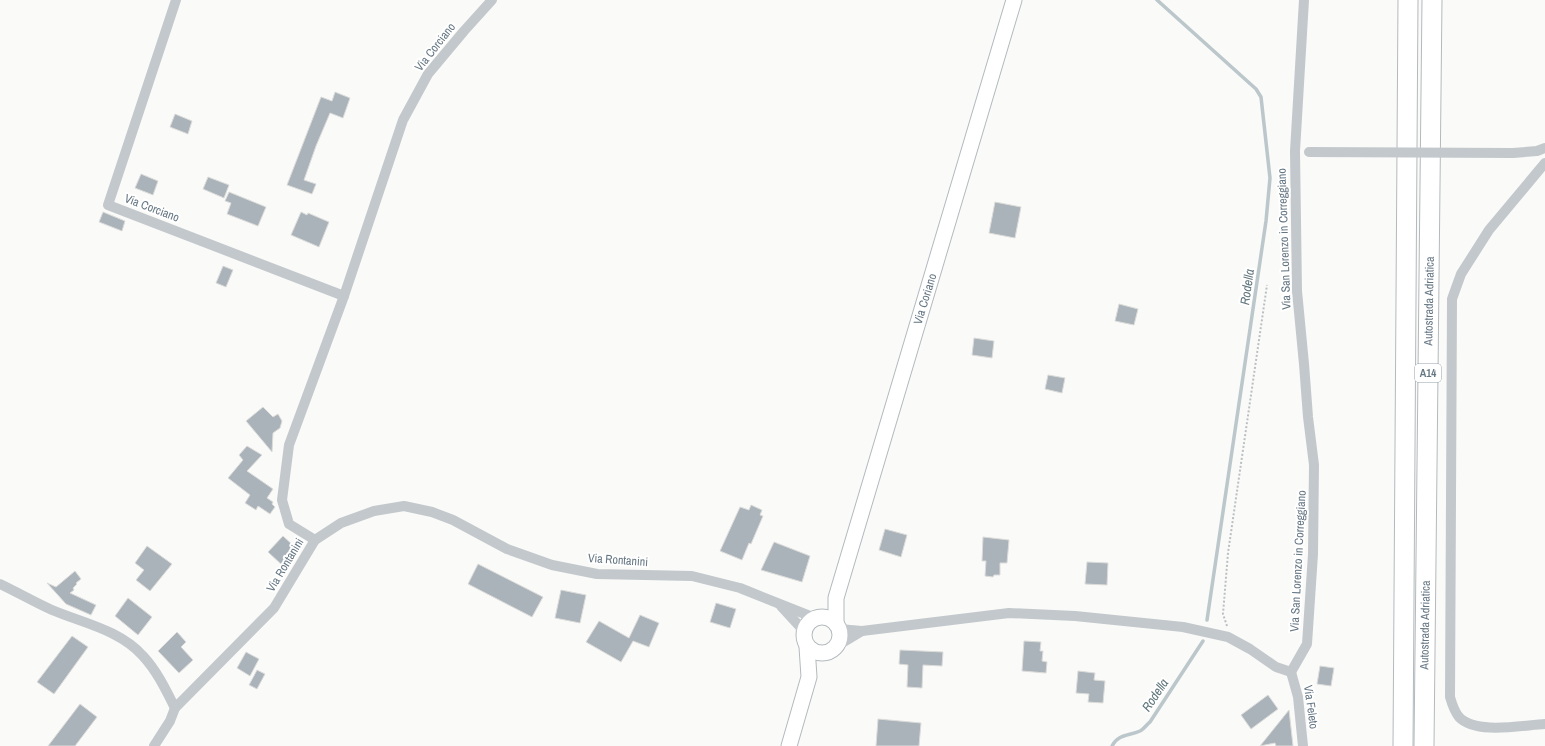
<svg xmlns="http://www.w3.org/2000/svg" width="1545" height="746" viewBox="0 0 1545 746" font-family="'Archivo Narrow',sans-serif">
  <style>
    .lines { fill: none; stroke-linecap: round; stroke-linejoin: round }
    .stream { stroke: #bbc7cb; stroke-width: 3.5 }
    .building { fill: #aab3b9; stroke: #dcdcda }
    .secondary-casing { stroke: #b3babf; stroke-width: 17 }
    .highway-casing { stroke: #b4b9bd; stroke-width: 21 }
    .path { stroke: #bbbfc2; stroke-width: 2; stroke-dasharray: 2 2; stroke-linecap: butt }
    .street { stroke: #c3c8cc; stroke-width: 10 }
    .secondary { stroke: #fff; stroke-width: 15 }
    .highway { stroke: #fff; stroke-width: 19 }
    .street-bridge { stroke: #c3c8cc; stroke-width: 10 }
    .labels { text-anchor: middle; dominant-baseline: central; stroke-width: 4; stroke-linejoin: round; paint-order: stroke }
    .shield { fill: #fff; stroke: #939fa8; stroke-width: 1 }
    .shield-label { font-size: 11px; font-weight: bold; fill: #657683 }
    .street-label { font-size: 12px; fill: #657683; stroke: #fff }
    .water-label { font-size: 13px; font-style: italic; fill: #60757c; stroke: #fff }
  </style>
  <rect width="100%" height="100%" fill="#fafaf8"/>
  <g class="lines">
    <g class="stream">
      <polyline points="1157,0 1256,89 1261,97 1270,178 1266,221 1207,620"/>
      <path d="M1112 746C1118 734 1129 736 1140 731 1144 729 1147 724 1150 722L1203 641"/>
    </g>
  </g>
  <g class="building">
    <polygon points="335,92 350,98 343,118 330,113 316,146 304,180 316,184 312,194 287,185 321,97 332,101"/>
    <polygon points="175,114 192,121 188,134 170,127"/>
    <polygon points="141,174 158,181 153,195 135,188"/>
    <polygon points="208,177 229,185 224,198 203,189"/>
    <polygon points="229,192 266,207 258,226 227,214 231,203 225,201"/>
    <polygon points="995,202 1021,207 1015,238 989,233"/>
    <polygon points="103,212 125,221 122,231 99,222"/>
    <polygon points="301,212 307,215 308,213 329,222 319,247 291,235"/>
    <polygon points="223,266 233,270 226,287 216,283"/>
    <polygon points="1119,304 1138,309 1134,325 1115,321"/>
    <polygon points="974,338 994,341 992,358 972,355"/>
    <polygon points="1048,375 1065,378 1062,393 1045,389"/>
    <polygon points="263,407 273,417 278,414 282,421 280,428 273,433 272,452 246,421"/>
    <polygon points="247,446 262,455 247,471 273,489 267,498 273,502 272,504 275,507 270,514 258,506 256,510 245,503 250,495 228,478 243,460 239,455"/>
    <polygon points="751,505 762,510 760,515 763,516 751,544 749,543 742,560 720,551 740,507 749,510"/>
    <polygon points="885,529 907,535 901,557 879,550"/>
    <polygon points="283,536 297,549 282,565 268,552"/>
    <polygon points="983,537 1009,540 1007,563 1000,563 1000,575 994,575 993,577 985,576 986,561 982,561"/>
    <polygon points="774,542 810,556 802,582 761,570"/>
    <polygon points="147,546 172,564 150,591 136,580 144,570 135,563"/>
    <polygon points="1087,562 1108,563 1107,585 1085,584"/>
    <polygon points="478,564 543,597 532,617 468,584"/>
    <polygon points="75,571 81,579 76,583 77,584 73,588 74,590 70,593 96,605 91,615 66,604 47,583 56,587"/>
    <polygon points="561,590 586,595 580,623 555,618"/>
    <polygon points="128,598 152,617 138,635 115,616"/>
    <polygon points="716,603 736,609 730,628 710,622"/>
    <polygon points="640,615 659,623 649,647 633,641 621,662 586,642 599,621 629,638"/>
    <polygon points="177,632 186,642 181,647 193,660 179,673 158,651"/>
    <polygon points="72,636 88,647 54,694 37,682"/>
    <polygon points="1024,641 1041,642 1040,651 1043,651 1042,661 1047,662 1046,673 1022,671"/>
    <polygon points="900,650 943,652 942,666 923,665 922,688 907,687 908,665 899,664"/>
    <polygon points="246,652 259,659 250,676 237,668"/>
    <polygon points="1320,666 1334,668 1331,686 1317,684"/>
    <polygon points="257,670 265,674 257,689 249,685"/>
    <polygon points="1078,671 1095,673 1094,680 1105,681 1103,703 1088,702 1089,694 1076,693"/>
    <polygon points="1268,695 1278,709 1251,729 1241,715"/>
    <polygon points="80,704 97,717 75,746 48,746"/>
    <polygon points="1289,710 1293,746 1276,746 1275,743 1260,746"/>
    <polygon points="878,719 921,723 919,746 876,746"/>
  </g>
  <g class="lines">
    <g class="secondary-casing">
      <g id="secondary">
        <circle cx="822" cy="635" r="18"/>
        <polyline points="836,624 836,598 1014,0"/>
        <polyline points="789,746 809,677 807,647"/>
      </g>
    </g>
    <g class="highway-casing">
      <g id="highway">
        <polyline points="1403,746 1408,0"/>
        <polyline points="1424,746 1432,0"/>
      </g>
    </g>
    <polyline class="path" points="1227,626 1223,614 1228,553 1267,285"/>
    <g class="street">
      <polyline points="176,0 108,205 344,296"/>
      <polyline points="1513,153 1537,151 1545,148"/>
      <path d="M1545 163 1489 230 1461 274 1452 299 1450 697C1452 704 1454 711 1459 717 1476 735 1523 725 1545 724"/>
      <polyline points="315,540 289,524 282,500 289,445 344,296 403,120 428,74 464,31 492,0"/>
      <path d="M0 584C17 592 34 602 52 610 83 623 120 630 143 656 157 671 166 690 175 708L274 608 315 540 341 523 374 511 404 506 432 512 453 520 507 549 552 565 597 574 692 576 740 588 815 618"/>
      <polyline points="781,606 804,631"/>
      <polyline points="839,629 862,631 1009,613 1075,616 1183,627 1228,637 1250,649 1276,667 1291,672"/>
      <polyline points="837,646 862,631"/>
      <polyline points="1291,672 1307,644 1313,554 1314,465 1308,417 1304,364 1297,291 1295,151 1304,0"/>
      <polyline points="1291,672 1298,697 1303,746"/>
      <polyline points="154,746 170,721 175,708"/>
    </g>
    <use href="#secondary" class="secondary"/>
    <use href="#highway" class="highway"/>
    <polyline class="street-bridge" points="1309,152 1513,153"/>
  </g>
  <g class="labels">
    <rect class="shield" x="1415" y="364" width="26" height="18" rx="3"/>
    <g class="shield-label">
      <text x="1428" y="373">A14</text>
    </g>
    <g class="street-label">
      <text transform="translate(435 47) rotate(-52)">Via Corciano</text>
      <text transform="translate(152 208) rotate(21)">Via Corciano</text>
      <text transform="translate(1284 239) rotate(-92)">Via San Lorenzo in Correggiano</text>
      <text transform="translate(925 299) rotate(-73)">Via Coriano</text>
      <text transform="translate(1429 301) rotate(-89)">Autostrada Adriatica</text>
      <text transform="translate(618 560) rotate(4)">Via Rontanini</text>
      <text transform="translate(1298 561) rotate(-87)">Via San Lorenzo in Correggiano</text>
      <text transform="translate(285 565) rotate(-59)">Via Rontanini</text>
      <text transform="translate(1425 625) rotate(-89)">Autostrada Adriatica</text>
      <text transform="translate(1311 707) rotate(82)">Via Feleto</text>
    </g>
    <g class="water-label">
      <text transform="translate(1247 287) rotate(-82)">Rodella</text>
      <text transform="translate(1155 695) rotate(-56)">Rodella</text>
    </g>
  </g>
</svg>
